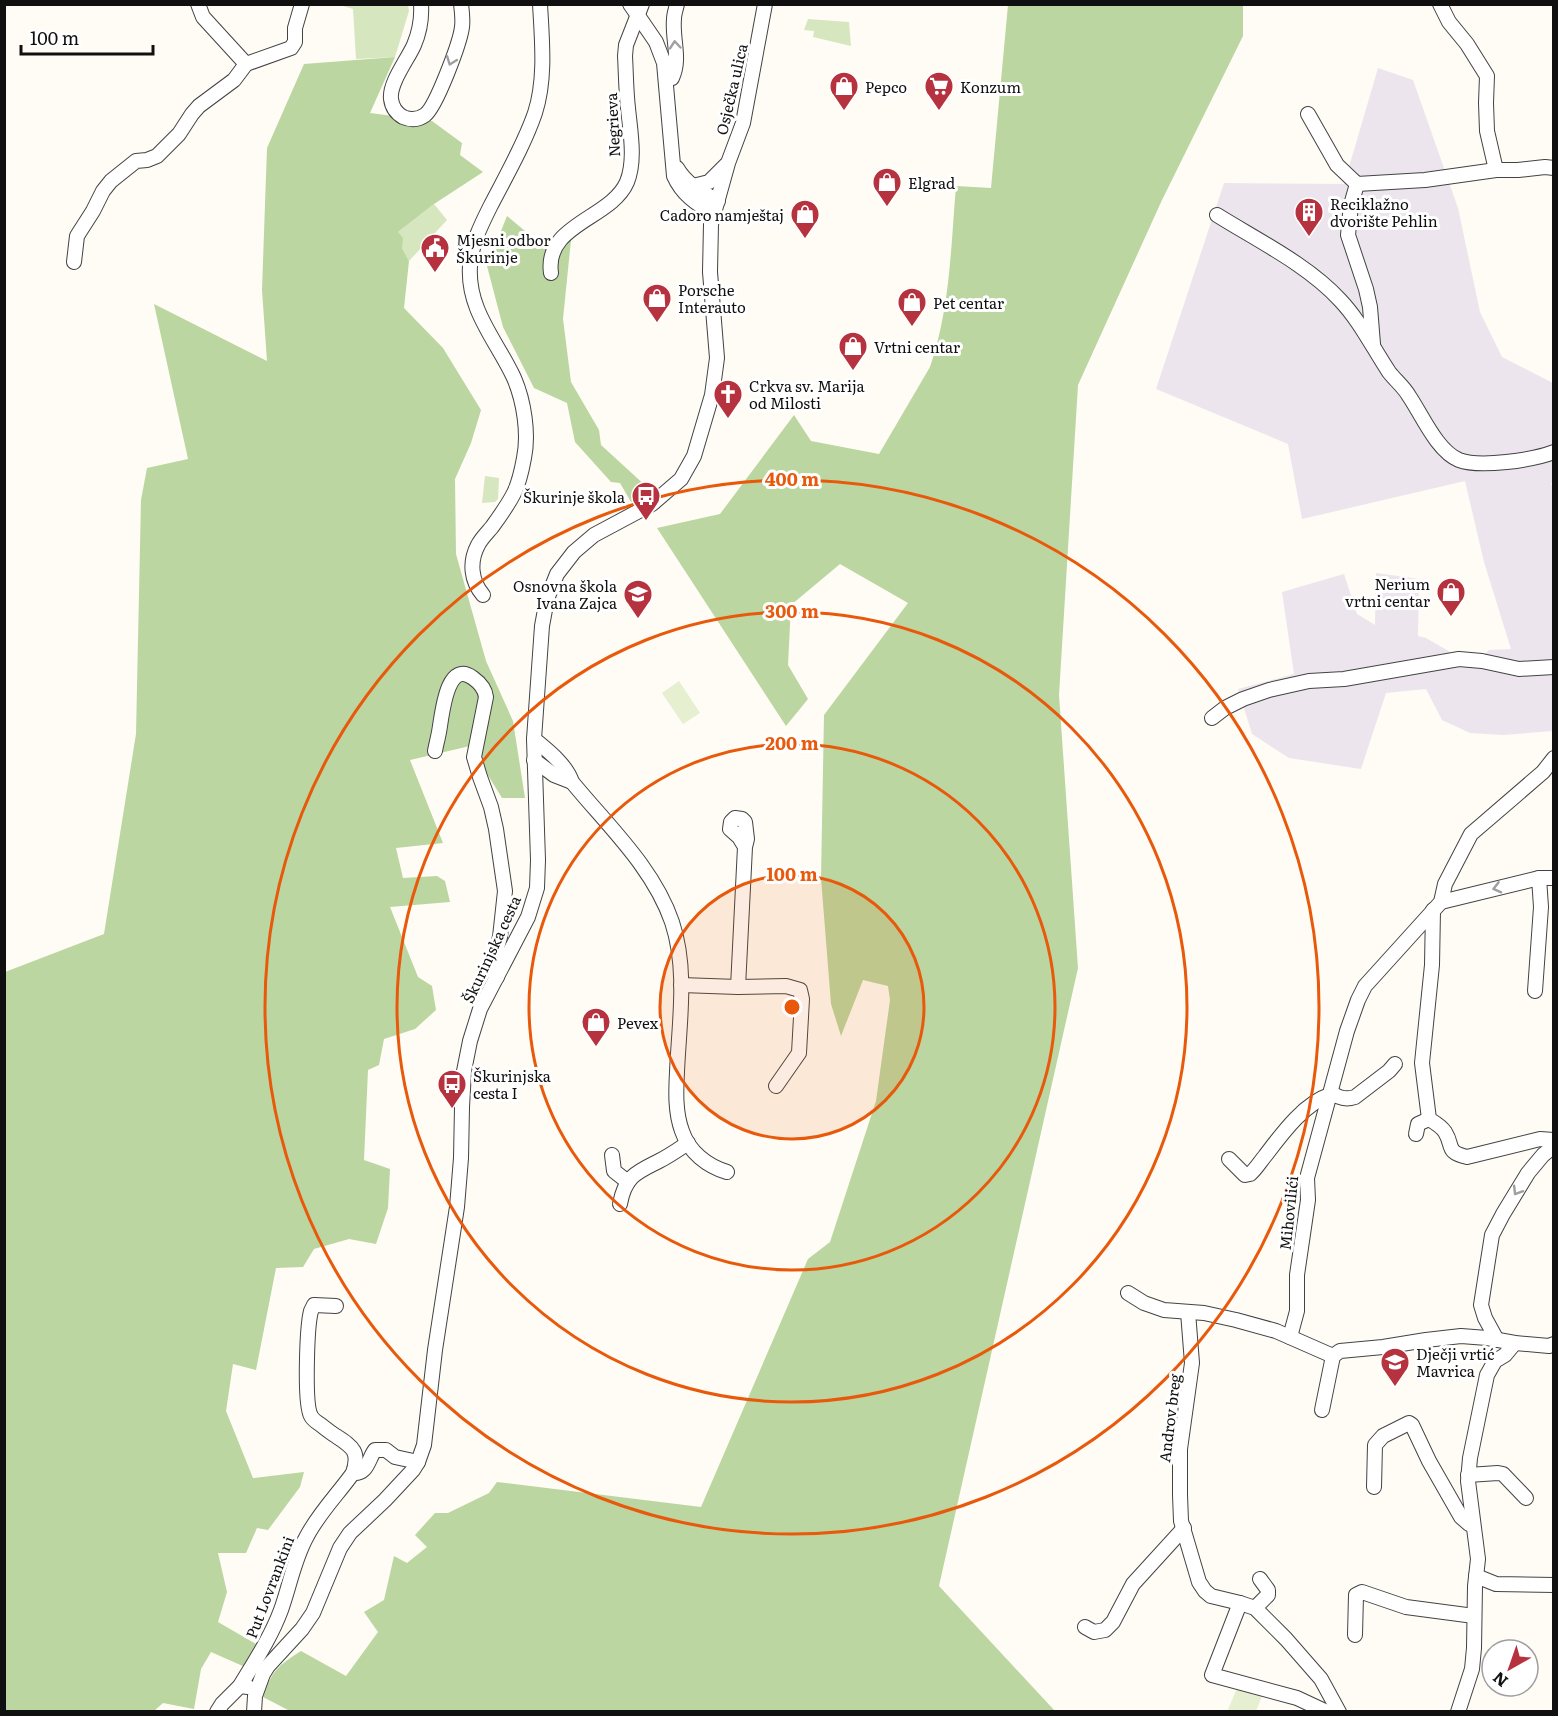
<svg xmlns="http://www.w3.org/2000/svg" width="1558" height="1716" viewBox="0 0 1558 1716" font-family="Literata,serif">
  <style>
    .industrial { fill: #ece5ed }
    .green { fill: #d6e7bf }
    .forest { fill: #bbd6a0 }
    .pitch { fill: #e6efd0 }
    .lines { fill: none; stroke-linecap: round; stroke-linejoin: round }
    .minor-casing { stroke: #434343; stroke-width: 16 }
    .minor { stroke: #fff; stroke-width: 14 }
    .oneway { stroke: #9f9f9f }
    .ring { fill: none; stroke: #e8590c; stroke-width: 3 }
    .labels { text-anchor: middle; dominant-baseline: central; stroke-width: 6; stroke-linejoin: round; paint-order: stroke }
    .poi-label { font-size: 15px; fill: #101010; stroke: #fff; text-anchor: start }
    .street-label { font-size: 15px; fill: #101010; stroke: #fff }
    .centre { fill: #e8590c; stroke: #fff; stroke-width: 3 }
    .ring-label { font-size: 18px; text-anchor: middle; font-weight: bold; fill: #e8590c; stroke: #fff; stroke-width: 6; stroke-linejoin: round; paint-order: stroke }
  </style>
  <rect width="100%" height="100%" fill="#fefcf4"/>
  <polygon class="industrial" points="1378,68 1413,80 1458,208 1480,312 1502,357 1553,383 1554,479 1551,484 1554,488 1553,731 1504,735 1470,733 1442,720 1426,689 1386,693 1361,769 1289,758 1252,734 1238,689 1294,674 1282,592 1344,574 1357,614 1375,625 1376,573 1419,579 1418,636 1426,638 1452,653 1482,657 1489,650 1511,649 1484,562 1465,481 1302,519 1288,444 1156,389 1224,183 1344,184"/>
  <g class="green">
    <polygon points="340,5 408,5 409,11 395,57 356,59 353,9"/>
    <polygon points="808,19 849,22 851,46 813,37 814,31 804,30"/>
    <polygon points="434,204 447,220 409,261 402,248 398,232"/>
    <polygon points="485,476 499,478 498,499 495,502 482,503"/>
  </g>
  <g class="forest">
    <path d="M1008 5H1243V36L1162 200 1078 385 1059 695 1078 968 939 1586 1055 1711H290L263 1697C271 1671 279 1665 301 1651L346 1676 378 1632 364 1612 384 1600 394 1556 407 1563 427 1547 415 1535 435 1513H448L489 1493 497 1482 701 1507 808 1259 830 1242 876 1101 890 1000 888 986 863 980 841 1036 831 1004 821 878 824 715 908 603 840 564 791 605 788 665 808 699 786 726 657 528 720 514 794 415 811 441 879 454 930 367C950 309 951 246 956 186L991 188Z"/>
    <polygon points="395,57 370,113 432,121 462,143 460,155 483,172 434,204 398,232 403,238 402,248 409,261 404,308 443,348 481,410 471,443 455,479 456,554 486,661 513,721 525,798 502,798 470,746 410,760 443,843 396,848 403,878 437,876 445,881 450,902 390,907 418,977 432,986 436,1010 415,1029 384,1039 379,1065 368,1070 364,1160 390,1169 388,1208 376,1244 349,1239 314,1249 303,1267 276,1268 256,1370 233,1364 226,1411 253,1478 304,1472 300,1487 268,1530 257,1528 246,1553 218,1553 227,1592 218,1622 256,1644 245,1667 211,1652 201,1669 194,1709 163,1703 154,1711 5,1712 5,972 104,934 136,734 141,500 147,468 188,459 154,304 267,361 262,290 267,148 304,64"/>
    <polygon points="507,216 544,247 571,240 563,319 571,382 599,430 601,445 648,488 631,502 620,483 611,482 575,442 567,403 534,388 503,327 487,266"/>
  </g>
  <g class="pitch">
    <polygon points="679,681 700,713 683,724 662,693"/>
    <polygon points="1238,1686 1262,1696 1256,1711 1227,1712"/>
  </g>
  <g class="lines">
    <g class="minor-casing">
      <g id="minor">
        <polyline points="198,4 203,17 246,64 291,48 295,42 295,28 302,4"/>
        <path d="M421 4C422 19 420 31 414 45 408 59 389 83 391 99 392 107 396 113 403 117 410 120 418 120 425 115 436 107 460 43 462 27 463 20 462 12 461 4"/>
        <path d="M630 4 656 42 664 63 674 176C682 194 696 204 713 213"/>
        <polyline points="1440,4 1449,22 1467,44 1487,76 1486,103 1487,131 1496,170"/>
        <path d="M666 79 672 78C681 59 672 39 674 19 674 14 676 9 677 4"/>
        <polyline points="1308,114 1337,165 1357,184 1425,180 1496,170 1518,170 1545,167 1554,168"/>
        <path d="M677 168C687 185 702 192 718 201"/>
        <polyline points="1357,184 1351,205 1348,235 1366,289 1370,307 1373,344"/>
        <polyline points="693,186 709,182 726,165"/>
        <path d="M1217 215C1257 240 1308 265 1340 300 1360 321 1373 348 1389 372 1395 380 1404 387 1409 396 1422 415 1437 451 1459 460 1480 468 1533 460 1554 452"/>
        <polyline points="74,262 77,236 93,211 103,191 111,181 136,161 147,160 157,156 179,134 192,114 199,106 234,80 246,64"/>
        <path d="M551 273C544 224 611 219 627 182 636 160 630 130 628 108 626 91 626 73 625 56L626 45 642 4"/>
        <path d="M483 595C471 581 469 562 478 545 481 539 487 533 492 527 500 516 508 505 514 493 519 483 522 469 524 458 529 434 524 401 514 378 497 341 467 310 470 266 471 245 481 225 490 207 506 176 524 145 535 113 546 79 542 40 540 4"/>
        <polyline points="1212,718 1225,708 1243,699 1269,690 1309,681 1344,679 1459,659 1482,661 1519,669 1554,667"/>
        <path d="M534 739C547 750 566 764 572 782 608 826 653 867 672 922 688 970 679 1023 677 1072 676 1091 675 1112 682 1131 689 1152 707 1166 727 1172"/>
        <path d="M435 751C436 745 438 738 439 732 442 717 446 658 473 678 480 683 485 688 486 697L474 757 480 777 491 807 496 829 505 891 500 937 491 969 497 977"/>
        <polyline points="534,760 554,775 572,782"/>
        <polyline points="1441,902 1539,878 1554,878"/>
        <path d="M1433 910 1432 965 1422 1063 1429 1119C1434 1122 1442 1127 1445 1132 1454 1146 1445 1152 1467 1157L1540 1139 1554 1140"/>
        <polyline points="681,985 738,987 786,986 800,990 802,999 799,1053 776,1086"/>
        <polyline points="738,987 745,847 747,839 745,822 742,819 735,818 731,822 730,829 739,837 745,847"/>
        <polyline points="1535,991 1541,907 1539,878"/>
        <path d="M1331 1092C1338 1098 1346 1100 1355 1097L1389 1071 1395 1064"/>
        <polyline points="1416,1134 1418,1124 1429,1119"/>
        <polyline points="612,1155 614,1171 628,1182"/>
        <path d="M1229 1159 1245 1175 1250 1174C1256 1169 1260 1162 1265 1156 1281 1135 1304 1103 1330 1095"/>
        <path d="M620 1204C625 1176 637 1172 659 1161 669 1156 679 1149 688 1143"/>
        <polyline points="1128,1293 1144,1303 1164,1310 1204,1313 1236,1320 1276,1331 1333,1356 1340,1351 1383,1347 1426,1340 1461,1336 1487,1338 1515,1343 1549,1346 1554,1344"/>
        <polyline points="1188,1312 1192,1363 1180,1449 1180,1495 1181,1521 1199,1582 1205,1591 1211,1596 1240,1603 1255,1608 1286,1639 1321,1679 1339,1712"/>
        <polyline points="1290,1337 1297,1311 1297,1275 1308,1200 1307,1178 1347,1031 1358,1000 1365,986 1441,902 1445,884 1471,834 1543,772 1554,758"/>
        <polyline points="1497,1340 1485,1318 1481,1305 1492,1235 1503,1214 1528,1173 1543,1155 1554,1146"/>
        <polyline points="1322,1410 1333,1356"/>
        <path d="M353 1473C368 1474 368 1459 375 1450H386L395 1457 418 1462"/>
        <polyline points="1468,1475 1498,1473 1503,1474 1526,1498"/>
        <polyline points="1374,1487 1375,1445 1383,1436 1409,1423 1412,1425 1429,1461 1461,1517 1469,1524 1473,1525"/>
        <polyline points="1476,1576 1496,1584 1554,1585"/>
        <polyline points="1240,1603 1212,1675 1297,1698 1327,1712"/>
        <polyline points="1255,1608 1268,1595 1268,1590 1260,1579"/>
        <polyline points="1085,1627 1094,1632 1105,1630 1113,1622 1133,1584 1184,1528"/>
        <polyline points="1355,1635 1356,1595 1362,1592 1406,1607 1474,1616"/>
        <path d="M240 1686C255 1661 271 1637 281 1610 290 1585 294 1559 307 1536 319 1513 338 1494 353 1473 360 1452 353 1447 336 1436 331 1433 326 1429 321 1425 318 1423 313 1420 311 1416 304 1404 307 1326 311 1311L314 1305 336 1306"/>
        <polyline points="217,1712 222,1704 240,1686 248,1687"/>
        <polyline points="254,1712 255,1696 263,1674 268,1666 302,1629 313,1613 340,1548 350,1533 385,1500 413,1470 418,1462 424,1445 435,1350 457,1207 461,1158 462,1107 464,1071 470,1041 480,1009 528,917 537,888 538,860 534,739 542,626 547,599 557,574 574,552 594,535 652,504 681,479 694,456 712,395 717,358 710,272 711,224 728,163 743,123 765,4"/>
        <polyline points="1458,1712 1472,1669 1474,1648 1475,1586 1478,1559 1468,1481 1470,1458 1487,1375 1495,1361 1505,1355 1515,1343"/>
      </g>
    </g>
    <use href="#minor" class="minor"/>
  </g>
  <defs><path id="oneway-chevron" d="M-2-3.5L2.5 0L-2 3.5" fill="none" stroke-width="1.6" stroke-linecap="round" stroke-linejoin="round" transform="scale(1.5)"/></defs>
  <g class="oneway">
    <use href="#oneway-chevron" transform="translate(675 45) rotate(-95)"/>
    <use href="#oneway-chevron" transform="translate(451 61) rotate(111)"/>
    <use href="#oneway-chevron" transform="translate(1497 888) rotate(166)"/>
    <use href="#oneway-chevron" transform="translate(1517 1191) rotate(122)"/>
  </g>
  <circle cx="792" cy="1007" r="132" fill="#e8590c" fill-opacity=".12"/>
  <g class="ring">
    <circle cx="792" cy="1007" r="132"/>
    <circle cx="792" cy="1007" r="263"/>
    <circle cx="792" cy="1007" r="395"/>
    <circle cx="792" cy="1007" r="527"/>
  </g>
  <defs>
    <g id="shop-pin" transform="scale(1.5)"><path d="M0 17L-7.5 6A9.5 9.5 0 1 1 7.5 6Z" fill="#b6323f" stroke="#fff"/><path d="M-5-2.5h2.3a2.7 3.5 0 0 1 5.4 0H5L5.5 6h-11ZM-1.5-2.5h3a1.5 2.3 0 0 0-3 0Z" fill="#fff"/></g>
    <g id="supermarket-pin" transform="scale(1.5)"><path d="M0 17L-7.5 6A9.5 9.5 0 1 1 7.5 6Z" fill="#b6323f" stroke="#fff"/><path d="M-6-5.5h2.5l.6 2H6L4.5 2H-2.5L-4.4-4H-6ZM-1.5 3.2a1.3 1.3 0 1 0 .1 0ZM3 3.2a1.3 1.3 0 1 0 .1 0Z" fill="#fff"/></g>
    <g id="building-pin" transform="scale(1.5)"><path d="M0 17L-7.5 6A9.5 9.5 0 1 1 7.5 6Z" fill="#b6323f" stroke="#fff"/><path d="M-4-6H4V6H1V3H-1V6H-4ZM-2.5-4.3h1.7v1.8h-1.7ZM.8-4.3h1.7v1.8H.8ZM-2.5-1h1.7V.8h-1.7ZM.8-1h1.7V.8H.8Z" fill="#fff"/></g>
    <g id="civic-pin" transform="scale(1.5)"><path d="M0 17L-7.5 6A9.5 9.5 0 1 1 7.5 6Z" fill="#b6323f" stroke="#fff"/><path d="M-.6-6.5H3V-4.5H.6V-3L4-1V1h2V6H-6V1h2V-1L-.6-3ZM-1.2 2.5V6h2.4V2.5Z" fill="#fff"/></g>
    <g id="church-pin" transform="scale(1.5)"><path d="M0 17L-7.5 6A9.5 9.5 0 1 1 7.5 6Z" fill="#b6323f" stroke="#fff"/><path d="M-1.2-6h2.4v3.5h3.3v2.4h-3.3V6h-2.4V-.1h-3.3v-2.4h3.3Z" fill="#fff"/></g>
    <g id="bus-pin" transform="scale(1.5)"><path d="M0 17L-7.5 6A9.5 9.5 0 1 1 7.5 6Z" fill="#b6323f" stroke="#fff"/><path d="M-5-6H5V4H4V6H2V4H-2V6H-4V4H-5ZM-3.5-4V0h7V-4ZM-3.5 1.2v1.5H-2V1.2ZM2 1.2v1.5H3.5V1.2Z" fill="#fff"/></g>
    <g id="school-pin" transform="scale(1.5)"><path d="M0 17L-7.5 6A9.5 9.5 0 1 1 7.5 6Z" fill="#b6323f" stroke="#fff"/><path d="M0-5L7-2L0 1L-7-2ZM-4 1L0 2.5L4 1V4Q0 6-4 4Z" fill="#fff"/></g>
  </defs>
  <g fill-rule="evenodd">
    <use href="#shop-pin" x="844" y="86"/>
    <use href="#supermarket-pin" x="939" y="86"/>
    <use href="#shop-pin" x="887" y="182"/>
    <use href="#building-pin" x="1309" y="212"/>
    <use href="#shop-pin" x="805" y="214"/>
    <use href="#civic-pin" x="435" y="248"/>
    <use href="#shop-pin" x="657" y="298"/>
    <use href="#shop-pin" x="912" y="302"/>
    <use href="#shop-pin" x="853" y="346"/>
    <use href="#church-pin" x="728" y="394"/>
    <use href="#bus-pin" x="646" y="496"/>
    <use href="#shop-pin" x="1451" y="592"/>
    <use href="#school-pin" x="638" y="594"/>
    <use href="#shop-pin" x="596" y="1022"/>
    <use href="#bus-pin" x="452" y="1084"/>
    <use href="#school-pin" x="1395" y="1362"/>
  </g>
  <g class="labels">
    <g class="poi-label">
      <text x="865" y="86">Pepco</text>
      <text x="960" y="86">Konzum</text>
      <text x="908" y="182">Elgrad</text>
      <text x="1330" y="203">Reciklažno<tspan x="1330" dy="17">dvorište Pehlin</tspan></text>
      <text x="784" y="214" text-anchor="end">Cadoro namještaj</text>
      <text x="456" y="239">Mjesni odbor<tspan x="456" dy="17">Škurinje</tspan></text>
      <text x="678" y="289">Porsche<tspan x="678" dy="17">Interauto</tspan></text>
      <text x="933" y="302">Pet centar</text>
      <text x="874" y="346">Vrtni centar</text>
      <text x="749" y="385">Crkva sv. Marija<tspan x="749" dy="17">od Milosti</tspan></text>
      <text x="625" y="496" text-anchor="end">Škurinje škola</text>
      <text x="1430" y="583" text-anchor="end">Nerium<tspan x="1430" dy="17">vrtni centar</tspan></text>
      <text x="617" y="585" text-anchor="end">Osnovna škola<tspan x="617" dy="17">Ivana Zajca</tspan></text>
      <text x="617" y="1022">Pevex</text>
      <text x="473" y="1075">Škurinjska<tspan x="473" dy="17">cesta I</tspan></text>
      <text x="1416" y="1353">Dječji vrtić<tspan x="1416" dy="17">Mavrica</tspan></text>
    </g>
    <g class="street-label">
      <text transform="translate(731 89) rotate(-77)">Osječka ulica</text>
      <text transform="translate(612 125) rotate(-93)">Negrieva</text>
      <text transform="translate(491 949) rotate(-65)">Škurinjska cesta</text>
      <text transform="translate(1288 1213) rotate(-84)">Mihovilići</text>
      <text transform="translate(1169 1418) rotate(-83)">Androv breg</text>
      <text transform="translate(269 1587) rotate(-69)">Put Lovrankini</text>
    </g>
  </g>
  <circle cx="792" cy="1007" r="9" class="centre"/>
  <g class="ring-label">
    <text x="792" y="486">400 m</text>
    <text x="792" y="618">300 m</text>
    <text x="792" y="750">200 m</text>
    <text x="792" y="881">100 m</text>
  </g>
  <rect width="1558" height="1716" fill="none" stroke="#101010" stroke-width="12"/>
  <g transform="translate(1510 1668) rotate(220)"><circle r="28" fill="#ffffff" stroke="#9f9f9f" stroke-width="1.5"/>
  <path d="M0-4.5L10 22L0 15L-10 22Z" fill="#b6323f"/>
  <text y="-9" font-size="16" font-weight="bold" text-anchor="middle" fill="#101010">N</text>
  </g>
  <path d="M21 45v9h132v-9" fill="none" stroke="#101010" stroke-width="3"/>
  <text x="30" y="45" font-size="18" fill="#101010" stroke="#ffffff" stroke-width="4.5" paint-order="stroke">100 m</text>
</svg>
